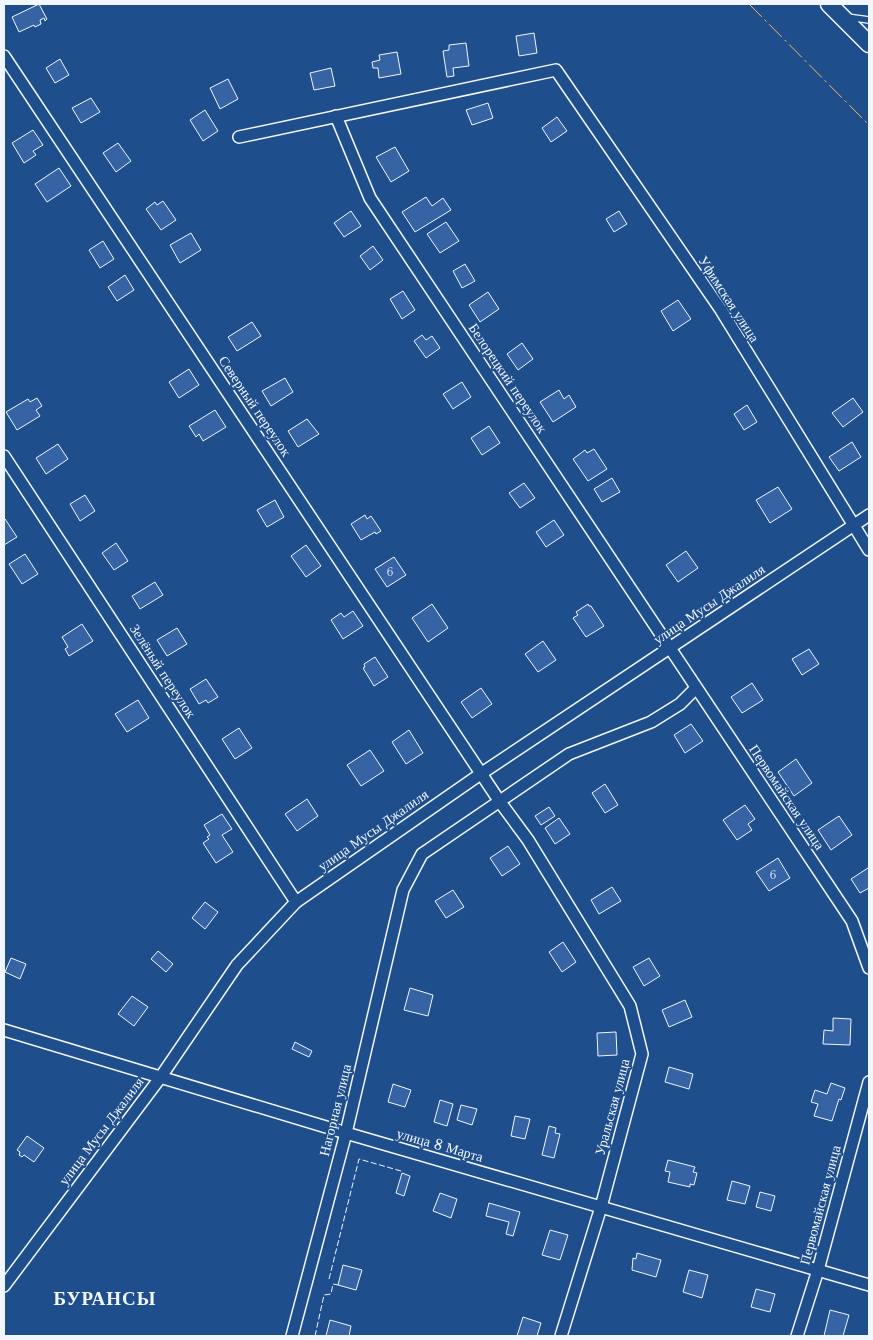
<svg xmlns="http://www.w3.org/2000/svg" width="873" height="1340" viewBox="0 0 873 1340" font-family="'Libre Baskerville',serif">
  <style>
    .building { fill: #3563a3; stroke: #f2f6ff }
    .lines { fill: none; stroke-linecap: round; stroke-linejoin: round }
    .service-casing { stroke: #f2f6ff; stroke-width: 8 }
    .minor-casing { stroke: #f2f6ff; stroke-width: 14 }
    .secondary-casing { stroke: #f2f6ff; stroke-width: 19 }
    .service { stroke: #1f4e8c; stroke-width: 5.5 }
    .minor { stroke: #1f4e8c; stroke-width: 11 }
    .secondary { stroke: #1f4e8c; stroke-width: 16 }
    .fence { stroke: #f2f6ff; stroke-width: 1; stroke-dasharray: 6 2.5; stroke-linecap: butt }
    .power { stroke: #ffb74d; stroke-width: 1; stroke-dasharray: 18 4 2.5 4; stroke-linecap: butt }
    .labels { text-anchor: middle; dominant-baseline: central; stroke-width: 4; stroke-linejoin: round; paint-order: stroke }
    .number-label { font-size: 11px; fill: #c3d1e8 }
    .street-label { font-size: 14px; fill: #f2f6ff; stroke: #1f4e8c }
    .district-label { font-size: 19px; font-weight: bold; letter-spacing: 1px; fill: #f2f6ff; stroke: #1f4e8c }
  </style>
  <rect width="100%" height="100%" fill="#1f4e8c"/>
  <g class="building">
    <polygon points="39,4 47,19 45,21 44,18 40,20 41,24 35,27 34,25 19,32 12,17"/>
    <polygon points="534,33 537,53 519,56 516,36"/>
    <polygon points="466,43 469,66 453,68 454,76 447,77 443,51 449,50 449,45"/>
    <polygon points="397,52 401,74 379,78 378,68 373,68 372,62 380,60 379,55"/>
    <polygon points="60,59 69,75 55,83 46,68"/>
    <polygon points="331,68 335,86 314,90 310,73"/>
    <polygon points="228,79 238,99 220,109 210,88"/>
    <polygon points="91,98 100,112 81,123 72,108"/>
    <polygon points="488,103 493,118 472,125 466,110"/>
    <polygon points="205,110 218,131 203,141 190,120"/>
    <polygon points="557,117 567,131 551,142 542,128"/>
    <polygon points="33,130 43,145 33,151 36,155 24,163 12,143"/>
    <polygon points="118,143 131,161 116,172 103,153"/>
    <polygon points="395,147 409,171 391,182 376,157"/>
    <polygon points="59,168 71,186 47,202 35,184"/>
    <polygon points="426,197 432,206 443,198 451,210 415,232 402,212"/>
    <polygon points="163,201 176,220 161,230 146,209 155,202 157,205"/>
    <polygon points="351,211 361,226 344,237 334,223"/>
    <polygon points="619,211 627,224 614,232 606,219"/>
    <polygon points="446,222 459,241 440,253 427,234"/>
    <polygon points="191,233 201,250 180,263 170,245"/>
    <polygon points="103,241 114,259 100,268 89,250"/>
    <polygon points="373,246 383,260 370,270 360,256"/>
    <polygon points="465,264 475,281 462,288 453,271"/>
    <polygon points="125,275 134,290 117,301 108,287"/>
    <polygon points="403,291 415,310 402,319 390,299"/>
    <polygon points="488,292 499,309 480,322 469,305"/>
    <polygon points="678,300 691,319 673,331 661,311"/>
    <polygon points="252,322 261,336 237,351 228,337"/>
    <polygon points="422,335 426,340 432,336 440,348 426,358 414,341"/>
    <polygon points="522,343 533,359 518,370 507,354"/>
    <polygon points="189,369 199,385 179,398 169,382"/>
    <polygon points="285,378 293,392 271,406 262,391"/>
    <polygon points="462,382 471,397 453,409 443,394"/>
    <polygon points="559,390 564,399 569,395 576,407 553,422 540,402"/>
    <polygon points="37,398 42,406 36,410 40,416 17,430 6,412 28,399 30,402"/>
    <polygon points="853,398 863,412 843,427 832,413"/>
    <polygon points="747,405 757,422 744,430 734,414"/>
    <polygon points="215,410 226,427 203,441 199,434 196,437 189,426"/>
    <polygon points="307,419 319,434 298,447 288,431"/>
    <polygon points="489,426 500,443 482,455 471,438"/>
    <polygon points="852,442 861,457 839,471 829,457"/>
    <polygon points="58,444 68,459 46,474 36,458"/>
    <polygon points="594,449 607,469 588,481 573,459 585,450 587,453"/>
    <polygon points="612,478 620,492 602,502 594,489"/>
    <polygon points="524,483 535,498 520,508 509,493"/>
    <polygon points="778,487 792,509 770,523 756,500"/>
    <polygon points="85,495 95,511 80,521 70,504"/>
    <polygon points="275,500 284,517 267,527 257,510"/>
    <polygon points="365,515 367,519 371,516 381,531 376,534 375,532 361,540 351,524"/>
    <polygon points="5,519 17,537 4,545 4,520"/>
    <polygon points="554,520 564,535 546,547 536,532"/>
    <polygon points="116,543 128,561 114,570 102,553"/>
    <polygon points="306,545 321,566 306,577 291,556"/>
    <polygon points="686,551 698,568 678,582 666,565"/>
    <polygon points="25,554 38,574 22,584 9,564"/>
    <polygon points="394,557 406,575 387,587 375,569"/>
    <polygon points="155,582 163,595 140,609 132,596"/>
    <polygon points="432,604 448,628 428,642 412,618"/>
    <polygon points="588,604 589,606 591,606 604,626 586,637 573,618 578,615 576,612"/>
    <polygon points="353,611 363,626 343,639 331,620 341,613 344,617"/>
    <polygon points="82,624 93,641 69,656 65,649 68,647 62,637"/>
    <polygon points="177,628 187,644 167,656 157,640"/>
    <polygon points="543,641 556,660 538,672 525,654"/>
    <polygon points="809,649 819,664 802,675 792,659"/>
    <polygon points="375,657 388,677 374,686 363,668 365,667 364,664"/>
    <polygon points="206,679 218,697 208,703 206,700 199,704 190,689"/>
    <polygon points="752,683 763,700 742,713 731,697"/>
    <polygon points="481,688 492,704 472,718 461,702"/>
    <polygon points="138,700 149,718 127,732 115,714"/>
    <polygon points="691,724 703,741 685,753 674,735"/>
    <polygon points="239,728 252,748 235,759 222,739"/>
    <polygon points="409,730 423,753 406,764 392,742"/>
    <polygon points="370,750 384,771 361,786 347,765"/>
    <polygon points="796,759 812,783 794,796 778,772"/>
    <polygon points="605,784 618,805 605,813 592,793"/>
    <polygon points="307,799 318,816 297,831 285,814"/>
    <polygon points="745,805 755,819 748,824 752,830 737,840 723,820"/>
    <polygon points="549,807 555,816 541,825 535,816"/>
    <polygon points="222,814 232,829 222,835 233,852 216,863 203,843 209,839 207,837 210,835 204,825"/>
    <polygon points="839,816 852,835 831,850 818,830"/>
    <polygon points="559,818 570,834 555,844 545,828"/>
    <polygon points="508,846 520,864 502,876 490,858"/>
    <polygon points="778,858 790,878 769,891 756,872"/>
    <polygon points="868,868 869,871 869,888 860,893 851,879"/>
    <polygon points="612,887 621,901 599,914 591,900"/>
    <polygon points="453,890 464,907 446,918 435,901"/>
    <polygon points="205,902 218,912 205,929 192,918"/>
    <polygon points="563,942 576,962 562,972 549,952"/>
    <polygon points="158,951 173,964 166,972 151,959"/>
    <polygon points="11,958 26,964 20,979 5,972"/>
    <polygon points="649,958 660,976 644,986 633,967"/>
    <polygon points="410,988 433,995 428,1016 404,1010"/>
    <polygon points="132,996 148,1007 134,1026 118,1014"/>
    <polygon points="685,1000 692,1017 669,1027 662,1010"/>
    <polygon points="833,1018 851,1019 850,1045 823,1044 824,1030 833,1031"/>
    <polygon points="616,1032 617,1055 598,1056 597,1033"/>
    <polygon points="295,1042 312,1051 309,1057 292,1049"/>
    <polygon points="669,1067 693,1074 689,1089 665,1082"/>
    <polygon points="831,1083 845,1088 841,1100 839,1099 832,1121 814,1116 818,1104 811,1102 815,1090 827,1094"/>
    <polygon points="393,1084 411,1090 405,1107 388,1102"/>
    <polygon points="440,1100 453,1104 447,1126 434,1122"/>
    <polygon points="461,1105 477,1109 472,1125 457,1120"/>
    <polygon points="515,1116 530,1119 525,1139 511,1136"/>
    <polygon points="549,1126 556,1128 555,1133 560,1134 554,1158 542,1155"/>
    <polygon points="27,1136 44,1148 34,1162 24,1155 22,1157 19,1155 20,1152 17,1150"/>
    <polygon points="668,1160 695,1167 693,1172 697,1173 694,1185 690,1184 690,1187 668,1182 670,1172 665,1171"/>
    <polygon points="402,1173 410,1176 404,1196 396,1193"/>
    <polygon points="732,1181 750,1186 745,1204 727,1200"/>
    <polygon points="760,1192 775,1196 771,1211 756,1207"/>
    <polygon points="440,1193 457,1199 451,1218 433,1211"/>
    <polygon points="489,1203 520,1212 513,1236 506,1234 509,1222 486,1216"/>
    <polygon points="550,1230 568,1235 560,1260 542,1255"/>
    <polygon points="637,1253 661,1260 656,1277 632,1270 633,1258 636,1259"/>
    <polygon points="343,1265 362,1270 356,1290 338,1285"/>
    <polygon points="689,1270 708,1275 702,1298 683,1292"/>
    <polygon points="756,1289 775,1294 770,1312 751,1307"/>
    <polygon points="830,1310 849,1315 843,1336 824,1336"/>
    <polygon points="523,1317 541,1323 537,1336 517,1336"/>
    <polygon points="330,1320 351,1326 349,1336 326,1336"/>
  </g>
  <g class="lines">
    <g class="service-casing">
      <polyline id="service" points="847,17 869,20"/>
    </g>
    <g class="minor-casing">
      <g id="minor">
        <polyline points="4,56 500,802 528,840 630,1006 642,1054 601,1207 561,1336"/>
        <polyline points="336,116 370,198 852,921 869,968"/>
        <polyline points="239,137 556,70 721,310 869,550"/>
        <polyline points="4,456 296,902"/>
        <polyline points="4,1030 346,1133 869,1285"/>
        <polyline points="4,1286 160,1078 237,965 296,902 482,773 869,515"/>
        <polyline points="292,1336 346,1133 403,890 422,854 569,754 651,722 680,704 696,688"/>
        <polyline points="797,1336 818,1270 869,1082"/>
      </g>
    </g>
    <g class="secondary-casing">
      <polyline id="secondary" points="829,4 869,44"/>
    </g>
    <use href="#service" class="service"/>
    <use href="#minor" class="minor"/>
    <use href="#secondary" class="secondary"/>
    <g class="fence">
      <polyline points="329,1279 359,1159 401,1171 402,1173"/>
      <polyline points="315,1336 324,1295 331,1294 333,1284 338,1285"/>
    </g>
    <polyline class="power" points="749,4 869,125"/>
  </g>
  <g class="labels">
    <g class="number-label">
      <text x="390" y="572">6</text>
      <text x="773" y="875">6</text>
    </g>
    <g class="street-label">
      <text transform="translate(729 299) rotate(57)">Уфимская улица</text>
      <text transform="translate(508 378) rotate(56)">Белорецкий переулок</text>
      <text transform="translate(255 406) rotate(56)">Северный переулок</text>
      <text transform="translate(709 604) rotate(-34)">улица Мусы Джалиля</text>
      <text transform="translate(163 671) rotate(57)">Зелёный переулок</text>
      <text transform="translate(787 797) rotate(56)">Первомайская улица</text>
      <text transform="translate(373 830) rotate(-35)">улица Мусы Джалиля</text>
      <text transform="translate(612 1107) rotate(-75)">Уральская улица</text>
      <text transform="translate(335 1110) rotate(-76)">Нагорная улица</text>
      <text transform="translate(101 1131) rotate(-53)">улица Мусы Джалиля</text>
      <text transform="translate(440 1145) rotate(16)">улица 8 Марта</text>
      <text transform="translate(820 1205) rotate(-75)">Первомайская улица</text>
    </g>
    <g class="district-label">
      <text x="105" y="1298">БУРАНСЫ</text>
    </g>
  </g>
  <rect width="873" height="1340" fill="none" stroke="#f2f6ff" stroke-width="10"/>
</svg>
